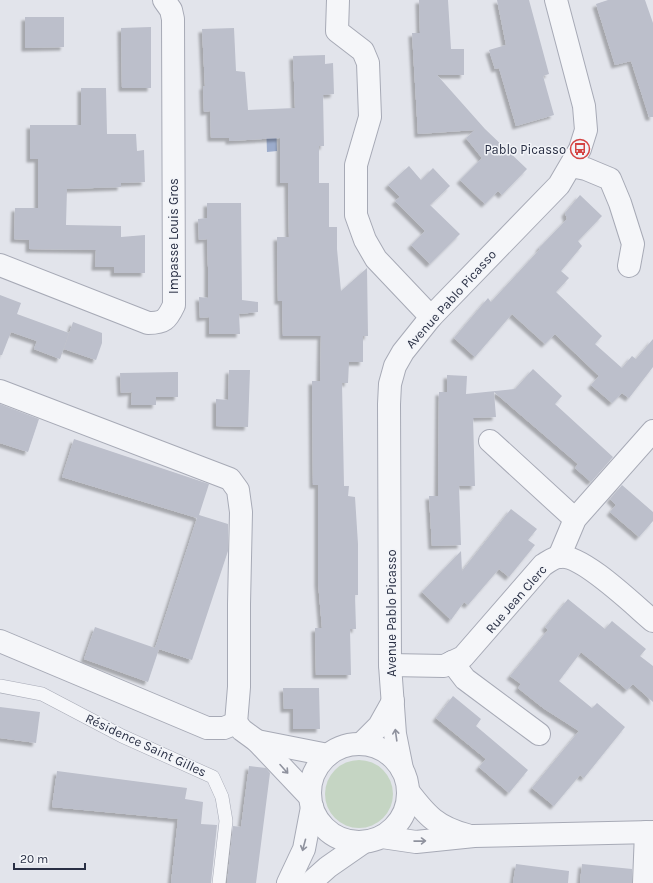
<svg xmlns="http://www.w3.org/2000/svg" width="653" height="883" viewBox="0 0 653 883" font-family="Karla,sans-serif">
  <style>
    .green { fill: #c5d5c3 }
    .water { fill: #9caccc }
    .building { fill: #bcbfcb; filter: url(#shadow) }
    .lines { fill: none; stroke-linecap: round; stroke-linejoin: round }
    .lane-casing { stroke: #a7aab6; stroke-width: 14 }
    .street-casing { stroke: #a7aab6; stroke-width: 24 }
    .lane { stroke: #f5f6f9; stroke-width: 13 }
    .street { stroke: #f5f6f9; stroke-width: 22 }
    .oneway { stroke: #8f929e }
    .labels { text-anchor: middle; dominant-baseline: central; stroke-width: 3; stroke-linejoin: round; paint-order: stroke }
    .poi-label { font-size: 13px; fill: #292f44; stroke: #f2f4f8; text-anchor: end }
    .street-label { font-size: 13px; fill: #292f44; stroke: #f2f4f8 }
  </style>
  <defs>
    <filter id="shadow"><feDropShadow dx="-3.5" dy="3.5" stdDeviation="1" flood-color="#0004"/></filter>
  </defs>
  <rect width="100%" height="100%" fill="#e2e4eb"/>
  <circle class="green" cx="359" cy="794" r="34"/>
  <polygon class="water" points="276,122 277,151 267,152 266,123"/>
  <g class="building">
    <polygon points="419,0 448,0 451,49 464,49 464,75 437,75 485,129 527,169 502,195 498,191 485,204 460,180 482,158 466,138 475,130 418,134 412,33 420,33"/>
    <polygon points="497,0 529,0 549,74 543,76 554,115 516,126 499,68 495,69 489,50 506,45"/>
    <polygon points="608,0 645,0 653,23 653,117 649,117 631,61 615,65 596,4"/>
    <polygon points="25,17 64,17 64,47 25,48"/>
    <polygon points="151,27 151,88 122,88 121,28"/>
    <polygon points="234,28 236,71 245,72 248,110 295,108 293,56 325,55 325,64 333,63 334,94 323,95 324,146 319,146 319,183 329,183 329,227 337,227 337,249 341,291 367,268 368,336 363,336 363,362 349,362 348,383 342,383 344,486 349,486 348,496 355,497 358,544 358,595 355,595 356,629 350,629 351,675 316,675 315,628 322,628 318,582 318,485 313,485 312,381 320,381 321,336 283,336 282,301 278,301 277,237 289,237 288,183 280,183 280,138 229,141 229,138 211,138 210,111 204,112 203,86 205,86 202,29"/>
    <polygon points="81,88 106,88 107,134 136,134 137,151 144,150 145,182 121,183 121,187 67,189 66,225 121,226 121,237 145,235 145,273 114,273 114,267 95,267 96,250 29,249 29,240 14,239 15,208 38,208 38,159 30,159 30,125 81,125"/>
    <polygon points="409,166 421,180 433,168 450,186 430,205 460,234 430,264 411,245 425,231 395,201 400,197 388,185"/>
    <polygon points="580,195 602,216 578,241 582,246 561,271 569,278 556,292 602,336 595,344 622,368 632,356 636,359 653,339 653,367 629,398 622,393 612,403 591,385 599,376 555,334 545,344 512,314 475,357 454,338 488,298 491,302 540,249 539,248 567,219 565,213"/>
    <polygon points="207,203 241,203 242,300 258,302 258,312 239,314 240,334 209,334 209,317 200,318 199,297 208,298 208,267 207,239 199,240 198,219 207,218"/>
    <polygon points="0,295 21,303 17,314 69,333 60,359 34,349 37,341 11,332 2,355 0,355"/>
    <polygon points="73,322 102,333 102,343 96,360 64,349"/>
    <polygon points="533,369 562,396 555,404 613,457 591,482 575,468 578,464 494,392 496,417 473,418 475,486 459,486 461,545 432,546 429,496 438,496 439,392 447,392 447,375 467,376 466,394 515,389"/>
    <polygon points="229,370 250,370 248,427 216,426 216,399 228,400"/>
    <polygon points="178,372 178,397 156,397 156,405 131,405 132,392 121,393 120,373"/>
    <polygon points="0,404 39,419 28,452 0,443"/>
    <polygon points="74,439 209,484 199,515 228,524 228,551 192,660 156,648 159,649 148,682 84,659 95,627 155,648 197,518 62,477"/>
    <polygon points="622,485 653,512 653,521 639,537 610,512 616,505 610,499"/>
    <polygon points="511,509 537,529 528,540 535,545 509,577 499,569 468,605 464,602 451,620 422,592 461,551 462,571"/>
    <polygon points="568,599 605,629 612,621 646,649 640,656 653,666 653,702 633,684 627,690 581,652 559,681 592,708 597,703 625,727 584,778 580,775 554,806 532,788 579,731 543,708 518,688 521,684 510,676 548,630 545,627"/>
    <polygon points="283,688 319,688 320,729 293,729 293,709 284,709"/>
    <polygon points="453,696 481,719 476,726 528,770 509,793 479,767 486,759 436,718"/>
    <polygon points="0,707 40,712 36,743 0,738"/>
    <polygon points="249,766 266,768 270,773 256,883 227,883 233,826 241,827"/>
    <polygon points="57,771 187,788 185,799 203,802 201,824 217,825 211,883 171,883 178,819 52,807"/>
    <polygon points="516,864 569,871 568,883 513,883"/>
    <polygon points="582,864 632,869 632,883 580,883"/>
  </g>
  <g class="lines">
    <g class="lane-casing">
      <polyline id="lane" points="0,686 42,694 122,736 213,777 222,797 226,821 219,883"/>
    </g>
    <g class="street-casing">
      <g id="street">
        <polyline points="338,0 337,31 363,51 368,63 370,117 356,165 356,215 365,240 376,259 431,317"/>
        <polyline points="571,166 586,169 610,179 620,203 633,244 629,266"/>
        <path d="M0 265 148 323C164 323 167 320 174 305L173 19 171 10 164 0"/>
        <polyline points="0,391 230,479 238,490 241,512 239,604 239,687 236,723"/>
        <polyline points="490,441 575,519"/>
        <polyline points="559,557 575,519 653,431"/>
        <polyline points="0,641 207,728 224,728 236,723"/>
        <polyline points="452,662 465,679 539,734"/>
        <path d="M390 665 444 666 463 657 543 565C548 562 554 557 560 557 582 554 635 606 653 621"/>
        <polyline points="236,723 242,730 257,741 310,797"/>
        <polyline points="257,741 328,755"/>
        <polyline points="361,744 379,726 393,701"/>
        <circle cx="359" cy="793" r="49"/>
        <polyline points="402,769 395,734 390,665 389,404 390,384 395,366 403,352 431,317 559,185 580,149 586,130 584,106 556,0"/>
        <path d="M408 791C427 816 437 827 467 835"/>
        <polyline points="382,837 416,842 474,836 653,832"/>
        <polyline points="288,883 304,849 312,807"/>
        <polyline points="310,883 328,867 364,842"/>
        <polyline points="644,883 646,832"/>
      </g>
    </g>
    <use href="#lane" class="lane"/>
    <use href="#street" class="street"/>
  </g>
  <defs><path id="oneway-shaft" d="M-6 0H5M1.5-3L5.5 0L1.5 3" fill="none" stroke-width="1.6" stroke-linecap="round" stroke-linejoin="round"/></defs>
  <g class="oneway">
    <use href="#oneway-shaft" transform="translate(396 735) rotate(-98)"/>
    <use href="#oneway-shaft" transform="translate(284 769) rotate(48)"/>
    <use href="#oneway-shaft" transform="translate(420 841) rotate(-1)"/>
    <use href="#oneway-shaft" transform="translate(304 845) rotate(105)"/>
  </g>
  <defs>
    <g id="bus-ring" transform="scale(1)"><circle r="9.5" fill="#f2f4f8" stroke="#d44343" stroke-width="1.5"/><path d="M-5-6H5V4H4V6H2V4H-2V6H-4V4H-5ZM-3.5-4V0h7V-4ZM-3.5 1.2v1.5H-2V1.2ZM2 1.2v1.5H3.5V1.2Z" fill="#d44343"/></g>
  </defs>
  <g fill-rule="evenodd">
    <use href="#bus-ring" x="580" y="149"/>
  </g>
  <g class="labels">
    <g class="poi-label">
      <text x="566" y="149">Pablo Picasso</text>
    </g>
    <g class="street-label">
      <text transform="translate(173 236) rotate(-90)">Impasse Louis Gros</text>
      <text transform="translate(451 299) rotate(-48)">Avenue Pablo Picasso</text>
      <text transform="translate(516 599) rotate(-49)">Rue Jean Clerc</text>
      <text transform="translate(391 613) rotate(-90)">Avenue Pablo Picasso</text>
      <text transform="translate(146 745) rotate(25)">Résidence Saint Gilles</text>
    </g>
  </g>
  <path d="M14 863v6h71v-6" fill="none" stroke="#292f44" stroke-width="2"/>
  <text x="20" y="863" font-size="12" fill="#292f44" stroke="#f2f4f8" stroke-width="3" paint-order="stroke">20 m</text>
</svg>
